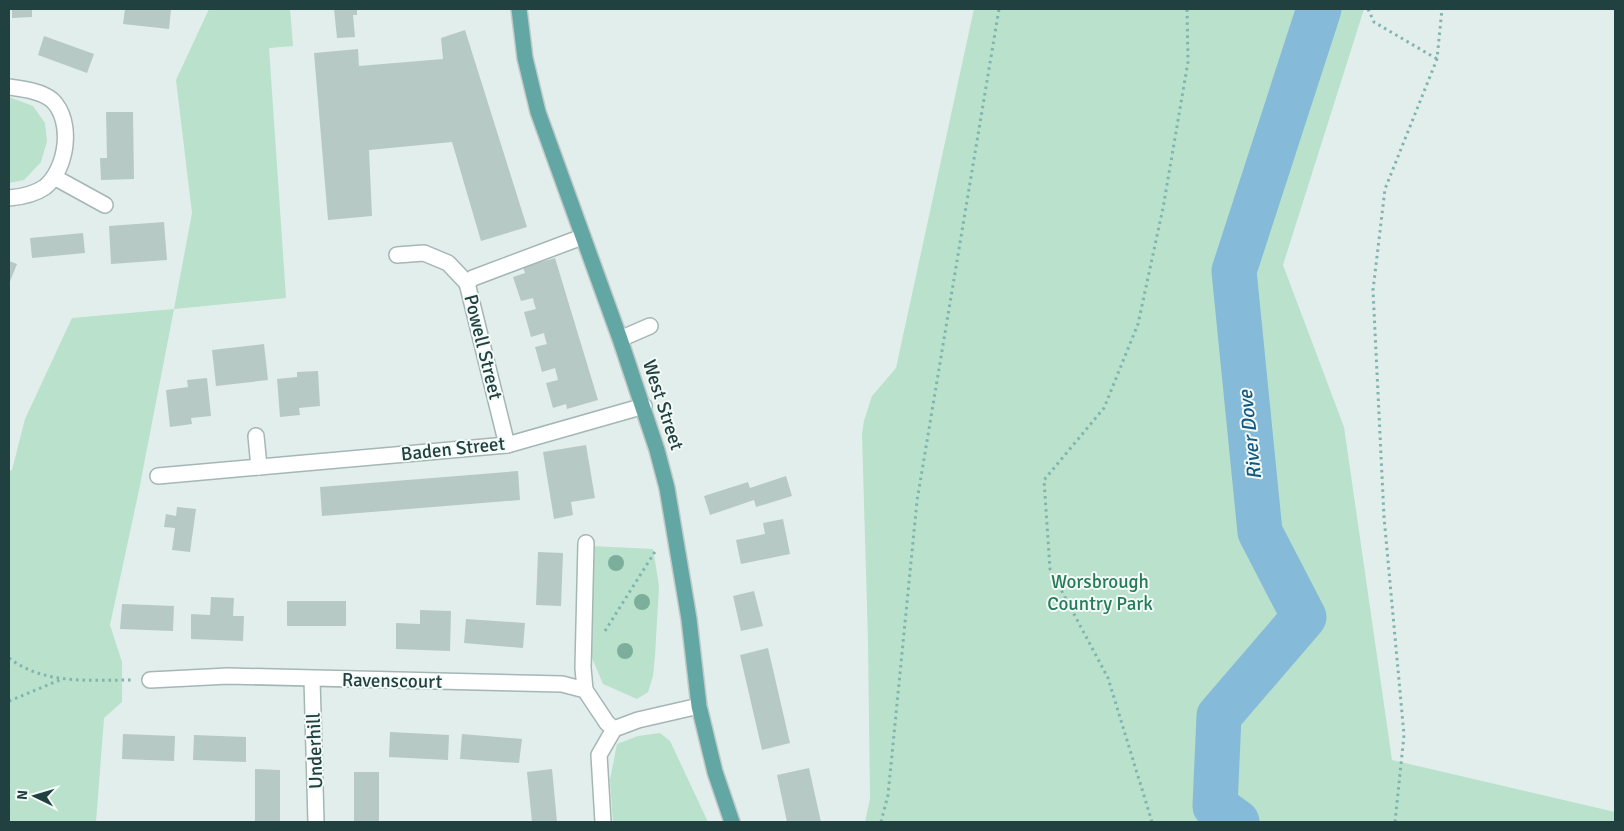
<svg xmlns="http://www.w3.org/2000/svg" width="1624" height="831" viewBox="0 0 1624 831" font-family="Signika,sans-serif">
  <style>
    .green { fill: #b9e1cc }
    .lines { fill: none; stroke-linecap: round; stroke-linejoin: round }
    .river { stroke: #85bad8; stroke-width: 45 }
    .building { fill: #b7c9c5 }
    .minor-casing { stroke: #a4b7b4; stroke-width: 18 }
    .major-casing { stroke: #c1cac9; stroke-width: 18 }
    .path { stroke: #80b4af; stroke-width: 3; stroke-dasharray: 2.5 4; stroke-linecap: butt }
    .minor { stroke: #fff; stroke-width: 15 }
    .major { stroke: #63a7a4; stroke-width: 15 }
    .tree { fill: #7baf9b }
    .labels { text-anchor: middle; dominant-baseline: central; stroke-width: 4; stroke-linejoin: round; paint-order: stroke }
    .street-label { font-size: 19px; fill: #20413f; stroke: #f3faf8 }
    .park-label { font-size: 19px; fill: #277b59; stroke: #f3faf8 }
    .water-label { font-size: 20px; font-style: italic; fill: #145983; stroke: #f3faf8 }
  </style>
  <rect width="100%" height="100%" fill="#e2eeeb"/>
  <g class="green">
    <polygon points="209,9 290,9 293,46 269,48 286,298 174,309 139,490 110,625 122,662 122,702 104,718 96,822 9,822 9,471 12,470 25,419 72,318 174,309 192,213 176,80"/>
    <polygon points="974,9 1364,9 1283,265 1344,427 1392,760 1615,812 1615,822 865,822 870,799 868,641 862,434 864,421 872,396 896,368"/>
    <polygon points="9,97 33,106 45,123 47,141 41,162 24,180 9,183"/>
    <polygon points="591,546 653,549 659,586 655,656 653,676 648,692 637,699 603,684 587,646"/>
    <polygon points="660,733 670,741 708,822 613,822 610,780 617,744 638,736"/>
  </g>
  <g class="lines">
    <polyline class="river" points="1237,822 1215,806 1219,716 1304,617 1260,532 1234,271 1319,9"/>
  </g>
  <g class="building">
    <polygon points="12,9 32,9 32,17 12,18"/>
    <polygon points="125,9 171,9 169,29 123,24"/>
    <polygon points="334,9 357,9 357,15 353,15 355,37 337,38"/>
    <polygon points="465,30 527,227 481,241 452,142 369,150 372,216 328,220 314,53 358,49 359,66 443,59 441,38"/>
    <polygon points="44,36 94,54 87,73 38,55"/>
    <polygon points="106,112 133,112 134,179 101,180 100,158 107,158"/>
    <polygon points="164,222 167,260 111,264 109,226"/>
    <polygon points="83,233 85,253 32,258 30,238"/>
    <polygon points="555,258 598,400 567,409 566,404 553,408 546,383 558,380 555,368 542,372 535,347 547,344 545,338 544,333 531,337 524,312 536,309 534,303 533,298 521,301 513,277 525,273 523,267"/>
    <polygon points="9,261 17,264 9,284"/>
    <polygon points="264,344 268,380 216,386 212,350"/>
    <polygon points="318,371 320,406 299,408 300,415 280,417 277,379 297,377 297,372"/>
    <polygon points="207,378 211,416 191,418 192,424 170,427 166,390 188,387 187,380"/>
    <polygon points="586,445 595,498 571,502 573,515 554,519 543,452"/>
    <polygon points="518,471 520,500 322,516 320,487"/>
    <polygon points="786,476 792,496 756,507 754,500 710,515 704,496 748,482 750,488"/>
    <polygon points="177,507 196,509 190,552 172,550 175,528 164,527 166,514 176,516"/>
    <polygon points="783,519 790,554 741,564 736,540 765,534 763,523"/>
    <polygon points="538,552 563,553 561,606 536,605"/>
    <polygon points="754,591 763,626 741,631 733,596"/>
    <polygon points="211,597 234,598 233,616 244,616 243,641 191,639 191,614 210,615"/>
    <rect x="287" y="601" width="59" height="25"/>
    <polygon points="122,604 174,606 173,631 120,629"/>
    <polygon points="420,610 451,611 450,651 396,649 396,623 420,624"/>
    <polygon points="466,619 525,623 523,648 464,643"/>
    <polygon points="768,648 790,743 762,750 740,655"/>
    <polygon points="390,732 449,735 448,760 389,757"/>
    <polygon points="123,734 175,736 174,761 122,759"/>
    <polygon points="462,734 522,739 519,763 460,759"/>
    <polygon points="194,735 246,737 246,762 193,760"/>
    <polygon points="809,768 821,822 787,822 777,775"/>
    <polygon points="255,769 280,770 280,822 255,822"/>
    <polygon points="552,769 557,822 532,822 527,772"/>
    <rect x="354" y="772" width="25" height="50"/>
  </g>
  <g class="lines">
    <g class="minor-casing">
      <g id="minor">
        <path d="M9 87C23 89 41 91 52 100 74 121 67 169 45 187 35 194 21 197 9 198"/>
        <polyline points="54,177 105,205"/>
        <polyline points="397,255 424,253 448,263 467,283"/>
        <polyline points="620,339 650,326"/>
        <polyline points="256,436 259,467"/>
        <polyline points="507,445 467,283 473,278 582,237"/>
        <polyline points="158,476 507,445 644,406"/>
        <polyline points="312,679 316,822"/>
        <polyline points="150,680 228,676 562,684 585,690 607,723 614,729"/>
        <polyline points="585,690 583,668 586,543"/>
        <polyline points="603,822 599,755 614,729 638,720 699,706"/>
      </g>
    </g>
    <g class="major-casing">
      <polyline id="major" points="519,9 525,58 538,112 620,339 657,450 667,488 689,619 699,706 715,772 732,822"/>
    </g>
    <g class="path">
      <polyline points="1368,9 1374,22 1437,59"/>
      <polyline points="605,631 656,550"/>
      <path d="M9 658C44 685 90 680 132 680"/>
      <polyline points="9,701 60,680"/>
      <polyline points="881,822 888,795 917,501 999,9"/>
      <polyline points="1152,822 1108,678 1050,569 1044,480 1104,408 1138,324 1163,208 1188,62 1187,9"/>
      <polyline points="1395,822 1404,735 1384,517 1373,290 1385,189 1437,59 1442,9"/>
    </g>
    <use href="#minor" class="minor"/>
    <use href="#major" class="major"/>
  </g>
  <g class="tree">
    <circle cx="616" cy="563" r="8"/>
    <circle cx="642" cy="602" r="8"/>
    <circle cx="625" cy="651" r="8"/>
  </g>
  <g class="labels">
    <g class="street-label">
      <text transform="translate(483 347) rotate(76)">Powell Street</text>
      <text transform="translate(663 405) rotate(72)">West Street</text>
      <text transform="translate(453 449) rotate(-6)">Baden Street</text>
      <text transform="translate(392 681) rotate(1)">Ravenscourt</text>
      <text transform="translate(315 751) rotate(-92)">Underhill</text>
    </g>
    <g class="park-label">
      <text x="1100" y="582">Worsbrough<tspan x="1100" dy="22">Country Park</tspan></text>
    </g>
    <g class="water-label">
      <text transform="translate(1250 435) rotate(-96)">River Dove</text>
    </g>
  </g>
  <rect width="1624" height="831" fill="none" stroke="#20413f" stroke-width="20"/>
  <g transform="translate(35 796) rotate(275)" stroke="#f3faf8" stroke-width="4" paint-order="stroke">
  <path d="M0-4L9 19L0 12L-9 19Z" fill="#20413f"/>
  <text y="-8" font-size="14" font-weight="bold" text-anchor="middle" fill="#20413f">N</text>
  </g>
</svg>
